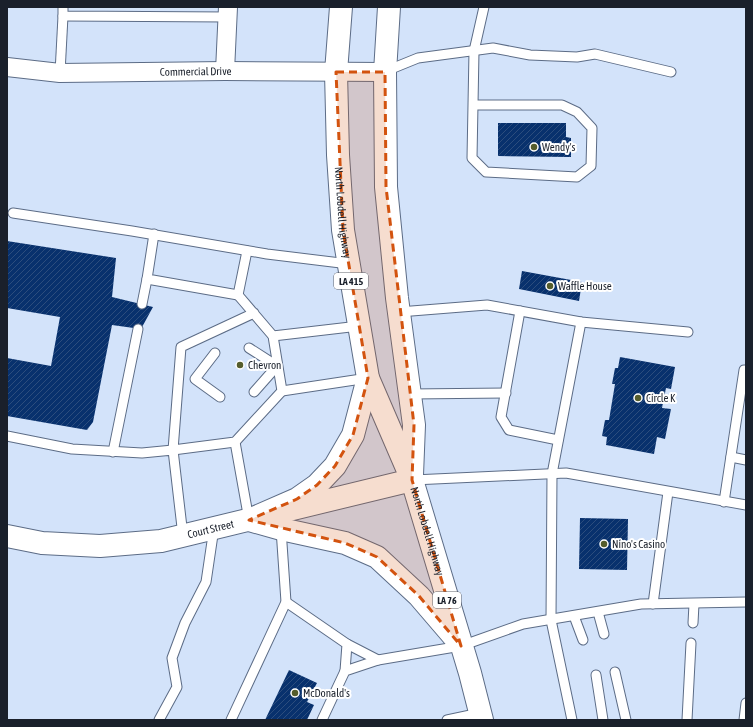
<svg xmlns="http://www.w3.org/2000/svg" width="753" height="727" viewBox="0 0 753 727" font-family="'Asap Condensed',sans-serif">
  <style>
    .building { fill: url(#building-hatch) }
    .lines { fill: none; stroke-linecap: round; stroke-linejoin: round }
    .service-casing { stroke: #5c6c86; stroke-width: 11 }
    .minor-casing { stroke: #5c6c86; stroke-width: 20 }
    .secondary-casing { stroke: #5c6c86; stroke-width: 24 }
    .trunk-casing { stroke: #5c6c86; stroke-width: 24 }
    .service { stroke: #fff; stroke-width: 9 }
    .minor { stroke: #fff; stroke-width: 18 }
    .secondary { stroke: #fff; stroke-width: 22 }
    .trunk { stroke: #fff; stroke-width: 22 }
    .marked { fill: #d3530f; fill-opacity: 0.2; stroke: #d3530f; stroke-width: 3; stroke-dasharray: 8 5; stroke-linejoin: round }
    .poi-dot { fill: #555d2c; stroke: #fff; stroke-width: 1.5 }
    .labels { text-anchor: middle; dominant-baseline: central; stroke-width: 4; stroke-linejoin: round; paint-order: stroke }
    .shield { fill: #fff; stroke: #5f636b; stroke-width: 1 }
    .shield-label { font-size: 10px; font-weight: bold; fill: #1a202b }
    .street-label { font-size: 11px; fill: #1a202b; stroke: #fff }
    .poi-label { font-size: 11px; fill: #1a202b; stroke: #fff; text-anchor: start }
  </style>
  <defs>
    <pattern id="building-hatch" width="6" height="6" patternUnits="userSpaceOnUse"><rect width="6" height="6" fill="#08316d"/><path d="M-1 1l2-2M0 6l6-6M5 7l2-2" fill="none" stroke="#2c4d7d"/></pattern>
  </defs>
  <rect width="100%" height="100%" fill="#d3e3fa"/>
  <g class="building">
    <polygon points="498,123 566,123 566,137 571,138 571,157 498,156"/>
    <polygon points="7,241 116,258 112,297 153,307 141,329 112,325 93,422 87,430 7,416 7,358 51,366 60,317 7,308"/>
    <polygon points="522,271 582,282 579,301 519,289"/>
    <polygon points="620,357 675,367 671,389 666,388 662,408 671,409 665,439 657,437 654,454 606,445 607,437 602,436 605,420 609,420 615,384 612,384 615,368 618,368"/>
    <polygon points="580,518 628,519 627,570 579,569"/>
    <polygon points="289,670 317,683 307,702 314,705 307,720 265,720"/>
  </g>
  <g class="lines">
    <g class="service-casing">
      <g id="service">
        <polyline points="63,7 63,16 228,17"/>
        <polyline points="386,71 418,58 493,48 530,55 577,57 595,54 671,72"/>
        <polyline points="60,73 63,16"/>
        <polyline points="473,105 562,105 577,112 592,128 591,166 577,177 486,172 472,158 474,51 484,7"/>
        <polyline points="13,213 132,231 267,254 349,264"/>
        <polyline points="154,234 147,279 238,295 247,251"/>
        <polyline points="238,295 273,336 282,391 235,442 173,450 181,347 254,313"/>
        <polyline points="142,304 147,279"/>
        <polyline points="520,311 501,417 509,430 558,440"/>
        <polyline points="399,312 487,305 581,322 688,332"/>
        <polyline points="273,336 359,326"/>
        <polyline points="249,348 277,366 254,392"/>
        <polyline points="215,353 195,379 220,397"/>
        <polyline points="282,391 368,378"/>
        <polyline points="410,394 506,393"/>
        <polyline points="7,436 72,449 142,453 173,450 183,536"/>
        <polyline points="235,442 249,520"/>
        <polyline points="113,452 138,329"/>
        <polyline points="731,457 746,460"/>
        <polyline points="413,480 566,473 746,505"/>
        <polyline points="724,502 744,370 746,370"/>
        <polyline points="286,602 347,644 345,671"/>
        <polyline points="653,604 668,492"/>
        <polyline points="598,612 604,634"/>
        <polyline points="574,616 583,640"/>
        <polyline points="693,623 694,604"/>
        <polyline points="347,644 378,660"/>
        <polyline points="615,672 626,720"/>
        <polyline points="596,675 603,720"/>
        <polyline points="159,720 177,687 172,658 185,623 206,582 214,528"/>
        <polyline points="231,720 286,602 281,529"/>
        <polyline points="322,720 345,671 378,660 461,646 523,624 641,604 746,602"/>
        <polyline points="447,720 480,713"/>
        <polyline points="572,720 551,620 552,474 581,322"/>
        <polyline points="687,720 691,643"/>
        <polyline points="744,720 746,703"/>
      </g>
    </g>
    <g class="minor-casing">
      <g id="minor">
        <path id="s1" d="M7 67 60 73 225 71 385 72"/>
        <polyline points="225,71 228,7"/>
      </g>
    </g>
    <g class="secondary-casing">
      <g id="secondary">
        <path id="s2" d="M7 536 42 543 100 546 161 541 412 480"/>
      </g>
    </g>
    <g class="trunk-casing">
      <g id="trunk">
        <path id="s3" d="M341 7 336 72 338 155 343 230 368 378 412 480 470 673 482 720"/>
        <polyline points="389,7 385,72 386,187 397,298 414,425 412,475"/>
        <polyline points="249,520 281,529 345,543 377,557 419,596 455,638"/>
        <polyline points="249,520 297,499 317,485 335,466 353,435 368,378"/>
      </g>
    </g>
    <use href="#service" class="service"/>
    <use href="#minor" class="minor"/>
    <use href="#secondary" class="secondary"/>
    <use href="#trunk" class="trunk"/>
  </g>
  <path class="marked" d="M336 72H385L386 187 414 425 412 480 461 646 419 596 377 557 345 543 249 520 297 499 317 485 335 466 353 435 368 378 343 230Z"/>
  <g class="poi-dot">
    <circle cx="534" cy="147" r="4"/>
    <circle cx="550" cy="286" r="4"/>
    <circle cx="240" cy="365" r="4"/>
    <circle cx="638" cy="398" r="4"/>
    <circle cx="604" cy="544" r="4"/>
    <circle cx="295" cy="693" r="4"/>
  </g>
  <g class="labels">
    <g class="shield">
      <rect x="334" y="273" width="34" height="16" rx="3"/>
      <rect x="433" y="592" width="28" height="16" rx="3"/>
    </g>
    <g class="shield-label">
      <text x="351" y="281">LA 415</text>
      <text x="447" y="600">LA 76</text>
    </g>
    <g class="street-label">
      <text stroke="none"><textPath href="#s1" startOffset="189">Commercial Drive</textPath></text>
      <text stroke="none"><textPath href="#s3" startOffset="206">North Lobdell Highway</textPath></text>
      <text stroke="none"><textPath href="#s2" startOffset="206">Court Street</textPath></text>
      <text stroke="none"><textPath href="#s3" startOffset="538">North Lobdell Highway</textPath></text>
    </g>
    <g class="poi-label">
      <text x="542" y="147">Wendy's</text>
      <text x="558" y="286">Waffle House</text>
      <text x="248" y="365">Chevron</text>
      <text x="646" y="398">Circle K</text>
      <text x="612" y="544">Nino's Casino</text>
      <text x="303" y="693">McDonald's</text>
    </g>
  </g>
  <rect width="753" height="727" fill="none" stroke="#1a202b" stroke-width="16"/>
</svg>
